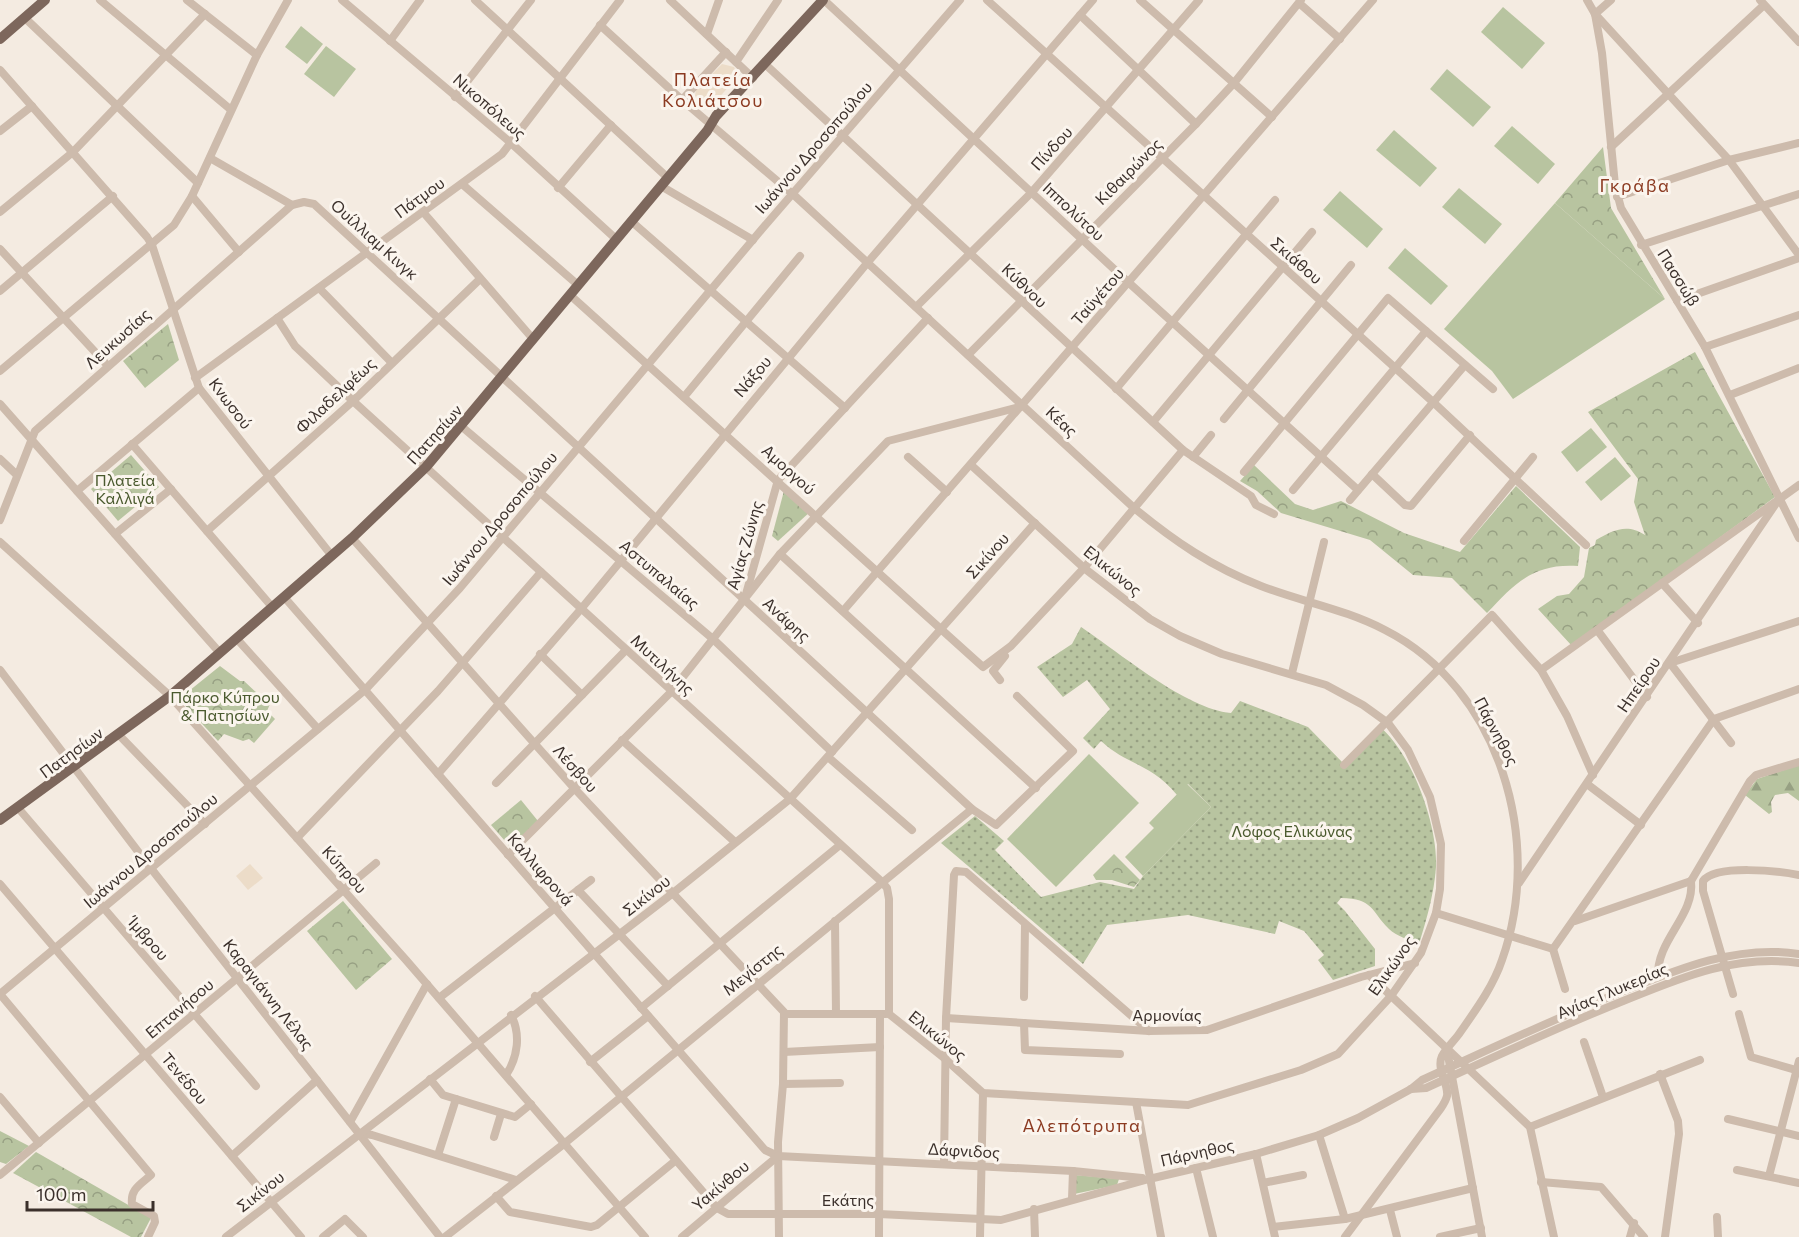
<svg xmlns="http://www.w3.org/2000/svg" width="1799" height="1237" viewBox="0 0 1799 1237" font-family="Commissioner,sans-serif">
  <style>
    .grass { fill: url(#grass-dots) }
    .forest { fill: url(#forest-firs) }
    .park { fill: url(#park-crowns) }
    .garden { fill: #b8c4a0 }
    .plaza { fill: #ecdcc8 }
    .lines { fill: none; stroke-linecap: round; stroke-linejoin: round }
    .minor { stroke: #cdbbac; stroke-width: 8 }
    .major { stroke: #7d675c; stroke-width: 10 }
    .labels { text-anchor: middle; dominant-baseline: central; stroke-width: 6; stroke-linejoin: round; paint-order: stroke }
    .street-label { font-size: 16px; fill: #3b302b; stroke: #fbf5ee }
    .park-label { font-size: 16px; fill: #4a5a2e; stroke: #fbf5ee }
    .neighbourhood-label { font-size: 18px; letter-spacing: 1.5px; fill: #8c3b22; stroke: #fbf5ee }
  </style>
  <defs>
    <pattern id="grass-dots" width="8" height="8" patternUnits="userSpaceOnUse" patternTransform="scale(1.5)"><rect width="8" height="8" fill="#b8c4a0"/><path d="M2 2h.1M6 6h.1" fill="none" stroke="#97a083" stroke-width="1.8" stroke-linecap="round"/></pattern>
    <pattern id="forest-firs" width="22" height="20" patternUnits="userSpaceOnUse" patternTransform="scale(1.5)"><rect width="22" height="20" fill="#b8c4a0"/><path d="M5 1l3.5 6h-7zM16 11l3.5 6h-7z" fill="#97a083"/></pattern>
    <pattern id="park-crowns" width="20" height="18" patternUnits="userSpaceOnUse" patternTransform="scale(1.5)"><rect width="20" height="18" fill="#b8c4a0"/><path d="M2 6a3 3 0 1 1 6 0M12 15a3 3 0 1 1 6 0" fill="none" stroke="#97a083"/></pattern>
  </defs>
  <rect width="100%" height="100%" fill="#f4ebe1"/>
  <path class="grass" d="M1081 627C1120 653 1186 709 1231 713L1240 701 1308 727 1343 763 1379 726C1412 753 1438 825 1436 867 1434 894 1427 918 1419 944 1410 940 1396 936 1389 929 1370 910 1374 899 1341 898L1337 903 1345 911 1375 949V966L1333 980 1318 960 1324 955 1304 931 1279 921 1275 934 1188 915 1107 925 1083 964 941 843 975 816 1004 841 995 850 1041 897 1100 882 1134 889 1143 876 1211 807 1188 784 1177 795C1151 763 1128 766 1101 741L1094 749 1083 738 1110 709 1087 680 1063 697 1037 667 1072 644Z"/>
  <polygon class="forest" points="1799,765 1799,801 1788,793 1775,795 1771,802 1772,812 1769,814 1745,795 1757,779"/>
  <g class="park">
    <polygon points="1603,147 1611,208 1665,299 1555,203"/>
    <polygon points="168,324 179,360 145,388 123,361"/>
    <path d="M1695 352 1775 497 1572 646 1538 609 1557 596 1569 594 1584 577 1589 548 1595 545 1596 540C1613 530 1627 523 1645 535L1634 502 1638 479 1588 412Z"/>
    <polygon points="131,455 159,487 118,521 91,489"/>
    <path d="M1254 465 1295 504 1313 510 1341 501 1404 533 1460 552 1516 486 1580 547 1578 566C1534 563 1515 583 1487 613L1452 578 1413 575 1370 540 1281 513 1257 491 1240 481Z"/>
    <polygon points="785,487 811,511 778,541 772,536"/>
    <polygon points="220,666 240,681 244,681 258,694 273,697 267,711 275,719 254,743 249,739 243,741 224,734 218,741 179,699"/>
    <polygon points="521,800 538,821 512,849 491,825"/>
    <polygon points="1114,854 1140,880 1134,887 1112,880 1096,880 1093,875"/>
    <polygon points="343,901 392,959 356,990 307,931"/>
    <polygon points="0,1131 29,1146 6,1164 0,1162"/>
    <polygon points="36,1152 151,1218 141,1237 131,1237 13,1173"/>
    <polygon points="1075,1175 1119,1179 1117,1185 1074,1194"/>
  </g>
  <g class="garden">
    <polygon points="1503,7 1545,43 1522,69 1481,32"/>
    <polygon points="301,26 323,44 307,64 285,47"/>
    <polygon points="326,46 356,69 334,97 304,74"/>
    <polygon points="1447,69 1491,107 1473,127 1430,89"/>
    <polygon points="1512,126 1555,164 1538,184 1494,146"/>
    <polygon points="1394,130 1437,168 1420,187 1376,150"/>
    <polygon points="1459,188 1502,224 1485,244 1442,207"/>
    <polygon points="1340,191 1383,229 1367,248 1323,210"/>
    <polygon points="1555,203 1665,299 1513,399 1492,371 1444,329"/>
    <polygon points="1405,248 1448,286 1431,305 1388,268"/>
    <polygon points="1591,428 1607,447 1577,472 1561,452"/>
    <polygon points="1615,457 1631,476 1601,501 1585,482"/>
    <polygon points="1089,754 1139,803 1056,887 1007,839"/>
    <polygon points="1187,784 1211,807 1143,876 1125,857 1154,828 1149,823"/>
  </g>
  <g class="plaza">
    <polygon points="722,64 734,67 738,76 709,109 703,109 694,101 696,90"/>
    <polygon points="250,864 263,878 248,890 236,876"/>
  </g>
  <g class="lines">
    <g class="minor">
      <polyline points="100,0 230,109"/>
      <polyline points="187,0 257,55"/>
      <polyline points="342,0 511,143 616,239"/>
      <polyline points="475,0 668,178"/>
      <polyline points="670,0 753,78"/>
      <polyline points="824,0 1128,282 1358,490"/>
      <polyline points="987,0 1433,402 1586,545"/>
      <polyline points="1140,0 1272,117"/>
      <polyline points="1587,0 1595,14 1729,160 1799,255"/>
      <polyline points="1760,0 1799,42"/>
      <polyline points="1299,3 1340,39"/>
      <polyline points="1595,14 1602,53 1615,185 1621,208 1705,347 1799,538"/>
      <polyline points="1595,14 1611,0"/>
      <polyline points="1080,15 1196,124"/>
      <polyline points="26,19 198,183"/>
      <path d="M600 25 682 100 795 196 1134 508C1174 541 1212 567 1261 586 1302 602 1345 609 1385 630 1501 689 1544 842 1502 960 1493 987 1475 1011 1459 1034 1454 1041 1446 1048 1442 1056 1436 1069 1449 1084 1447 1096 1446 1100 1443 1105 1441 1108L1345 1237"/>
      <polyline points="707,34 719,0"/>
      <polyline points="390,41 420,0"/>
      <polyline points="736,62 778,0"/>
      <polyline points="766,65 1183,450 1251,496 1256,505 1274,514"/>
      <polyline points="0,70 147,237 152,245 199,388 332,556"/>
      <polyline points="455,97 531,0"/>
      <polyline points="682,100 726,52"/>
      <polyline points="0,131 32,106"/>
      <polyline points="1611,147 1764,5"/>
      <polyline points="210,158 292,205 304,202 314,204 972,809 996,825 1073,751 1017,696"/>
      <polyline points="462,184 578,285"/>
      <polyline points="661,186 753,240"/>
      <polyline points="558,188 611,125"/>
      <polyline points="192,196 239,252"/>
      <polyline points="1617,197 1729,160 1799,143"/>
      <polyline points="0,212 73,152 205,14"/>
      <polyline points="423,212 533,339"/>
      <polyline points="631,221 845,408"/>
      <polyline points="1641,245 1799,194"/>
      <polyline points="0,249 108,366"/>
      <polyline points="319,288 392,363"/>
      <polyline points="0,291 113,196"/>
      <polyline points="570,295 983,667 1011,646 1084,568 1183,450"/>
      <polyline points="1677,301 1799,258"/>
      <polyline points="916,307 1032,192 1199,0"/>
      <polyline points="277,318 295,346 353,401 882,882 887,888 889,899 889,1014"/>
      <polyline points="1705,347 1799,315"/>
      <polyline points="968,355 1196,124 1234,83 1301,0"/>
      <polyline points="0,371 174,225 192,196 257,55 288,0"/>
      <polyline points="195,378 502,154 620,0"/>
      <polyline points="1116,389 1275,200"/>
      <polyline points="1730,395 1799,368"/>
      <polyline points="684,397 800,256"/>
      <polyline points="0,404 220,653"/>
      <polyline points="1224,419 1351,265"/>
      <polyline points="1153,422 1312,232"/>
      <polyline points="461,426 713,639 832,752"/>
      <polyline points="132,444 273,608"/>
      <polyline points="908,457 947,492"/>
      <polyline points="1193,457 1211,435"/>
      <polyline points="0,459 17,475"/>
      <polyline points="1244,472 1388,298 1493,389"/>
      <polyline points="1372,474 1405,505 1411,506 1470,435"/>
      <polyline points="1293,490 1426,331"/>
      <polyline points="77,491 199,388"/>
      <polyline points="1350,500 1465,365"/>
      <polyline points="0,520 35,431 292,205"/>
      <polyline points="207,531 353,401 480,279"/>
      <polyline points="115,534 171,489"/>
      <polyline points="352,538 574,788 784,1012 783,1084 778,1142 779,1237"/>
      <polyline points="1464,541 1533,457"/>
      <polyline points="0,542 170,696 406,960 645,1237"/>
      <polyline points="780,554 1036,788"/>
      <polyline points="1662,583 1698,623"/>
      <polyline points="746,594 778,480 928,318"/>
      <polyline points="285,598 765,1150 778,1156 1073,1171 1142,1178"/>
      <polyline points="843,611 1373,0"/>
      <polyline points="1598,631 1647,697"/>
      <polyline points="237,639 318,729"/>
      <polyline points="540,654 582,695"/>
      <polyline points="0,670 146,862 440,1237"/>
      <polyline points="1541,670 1799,485"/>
      <polyline points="1292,673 1324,542"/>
      <polyline points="1000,680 993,671 1005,656"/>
      <polyline points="1714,719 1799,689"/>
      <polyline points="119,735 205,824"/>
      <polyline points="622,740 735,842"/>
      <polyline points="1731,743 1670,663 1799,621"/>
      <polyline points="828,757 912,830"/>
      <polyline points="1344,765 1492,615 1541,670 1567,716 1593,775"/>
      <polyline points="438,774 581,609 868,262 1093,0"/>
      <polyline points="496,783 626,650"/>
      <polyline points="1587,784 1641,825"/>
      <polyline points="19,809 256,1086"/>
      <polyline points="297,838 438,691 541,572"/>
      <polyline points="508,855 671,692 780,554 888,441 1023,406"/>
      <polyline points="1691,881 1750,781 1756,775 1799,762"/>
      <polyline points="1519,883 1779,499"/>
      <polyline points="0,884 301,1237"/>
      <polyline points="578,890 668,986"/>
      <polyline points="1436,913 1553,949"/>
      <polyline points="835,921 836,1014"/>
      <polyline points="1575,921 1691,881"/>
      <polyline points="1553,949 1714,719"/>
      <polyline points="1553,949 1565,989"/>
      <polyline points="1369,975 1530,1127 1554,1237"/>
      <path d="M1658 977C1656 940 1695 916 1691 881"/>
      <path d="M1733 994 1703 891V881C1716 864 1779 871 1799 875"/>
      <path d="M535 996 717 1208 728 1214H879L1001 1220 1149 1179 1256 1154 1319 1135 1358 1118 1411 1089 1422 1080C1486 1051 1549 1021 1614 995 1673 971 1734 944 1799 954"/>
      <polyline points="1024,997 1025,925"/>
      <polyline points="439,998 591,880"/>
      <polyline points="641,1008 840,845"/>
      <polyline points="784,1014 886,1014"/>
      <polyline points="889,1014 944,1058 983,1093 1188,1105 1301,1070 1338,1054 1391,996 1421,953 1436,913 1440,889 1441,844 1430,797 1408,750 1388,723 1363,705 1326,685 1222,654 1180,636 1150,619 1084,568 971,465"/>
      <polyline points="1739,1014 1751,1057 1799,1071"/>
      <polyline points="946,1018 1149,1031 1207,1030 1361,977 1415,963"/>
      <polyline points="1024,1023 1025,1050 1120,1054"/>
      <polyline points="1584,1042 1603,1097"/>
      <polyline points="1447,1050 1482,1237"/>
      <polyline points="784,1052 880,1047"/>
      <polyline points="590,1062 648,1016"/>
      <polyline points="1660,1074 1678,1121 1679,1134 1665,1237"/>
      <path d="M506 1075C518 1057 521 1034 511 1015"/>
      <polyline points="430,1079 443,1095 515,1117 531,1104"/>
      <polyline points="783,1084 840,1083"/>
      <path d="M1411 1089 1426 1088C1485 1061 1545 1033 1606 1008 1669 983 1729 953 1799 963"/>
      <polyline points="0,1097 39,1143"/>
      <polyline points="1136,1102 1161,1237"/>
      <polyline points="1728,1119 1799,1136"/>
      <polyline points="350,1122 427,984"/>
      <polyline points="1530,1127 1700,1060"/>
      <polyline points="359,1133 372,1135 516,1180"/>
      <polyline points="1319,1135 1345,1219"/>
      <polyline points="494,1137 501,1114"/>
      <polyline points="1256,1154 1275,1237"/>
      <polyline points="438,1155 456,1099"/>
      <polyline points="232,1156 317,1080"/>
      <polyline points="944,1164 946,1018 954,875 956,871 966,872 1149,1031"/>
      <polyline points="1196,1168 1213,1237"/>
      <polyline points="1737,1170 1799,1183"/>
      <polyline points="0,1175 376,863"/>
      <polyline points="1769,1176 1799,1061"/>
      <polyline points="1541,1182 1601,1187 1644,1237"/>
      <polyline points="1263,1183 1303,1175"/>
      <polyline points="496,1196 510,1212 591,1227 597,1225 675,1161"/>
      <polyline points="1072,1199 1073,1171"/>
      <polyline points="1034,1209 1035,1237"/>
      <polyline points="1390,1210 1397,1237"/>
      <polyline points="1717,1217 1718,1237"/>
      <polyline points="1273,1227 1345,1219 1473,1188"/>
      <path d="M148 1237 155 1222 154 1216 132 1204C130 1189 141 1184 151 1175L0 994 365 690 460 588 762 229 960 0"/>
      <polyline points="226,1237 673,893 790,799 1035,523"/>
      <polyline points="323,1237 345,1219 363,1237"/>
      <polyline points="445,1237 565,1143 972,809"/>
      <polyline points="682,1237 778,1156"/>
      <polyline points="879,1237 880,1014"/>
      <polyline points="980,1237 983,1093"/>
      <polyline points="1440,1237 1481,1228"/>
      <polyline points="1630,1237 1634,1223"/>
    </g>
    <g class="major">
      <polyline points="0,39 45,0"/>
      <polyline points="0,820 170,696 352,538 426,467 707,131 716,116 823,0"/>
    </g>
  </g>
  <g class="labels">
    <g class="street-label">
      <text transform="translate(490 106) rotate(41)">Νικοπόλεως</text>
      <text transform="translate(813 147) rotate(-49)">Ιωάννου Δροσοπούλου</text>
      <text transform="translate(1051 148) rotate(-48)">Πίνδου</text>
      <text transform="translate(1128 171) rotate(-45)">Κιθαιρώνος</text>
      <text transform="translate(419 197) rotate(-36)">Πάτμου</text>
      <text transform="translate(1074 211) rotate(43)">Ιππολύτου</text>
      <text transform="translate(375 239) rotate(42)">Ουίλλιαμ Κινγκ</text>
      <text transform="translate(1297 260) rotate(41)">Σκιάθου</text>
      <text transform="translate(1679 277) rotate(58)">Πασσώβ</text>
      <text transform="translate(1025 285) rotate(44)">Κύθνου</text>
      <text transform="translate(1097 296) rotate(-49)">Ταϋγέτου</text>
      <text transform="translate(117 338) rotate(-42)">Λευκωσίας</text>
      <text transform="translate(752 376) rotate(-50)">Νάξου</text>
      <text transform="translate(335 395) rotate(-43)">Φιλαδελφέως</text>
      <text transform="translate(231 403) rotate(53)">Κνωσού</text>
      <text transform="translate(1062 421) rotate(43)">Κέας</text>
      <text transform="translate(434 434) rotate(-48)">Πατησίων</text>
      <text transform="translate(789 469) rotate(42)">Αμοργού</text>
      <text transform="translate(499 518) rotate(-50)">Ιωάννου Δροσοπούλου</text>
      <text transform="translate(744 545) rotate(-74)">Αγίας Ζώνης</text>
      <text transform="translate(987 555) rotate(-48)">Σικίνου</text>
      <text transform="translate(1113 570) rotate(39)">Ελικώνος</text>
      <text transform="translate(660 574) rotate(40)">Αστυπαλαίας</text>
      <text transform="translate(787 619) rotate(42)">Ανάφης</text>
      <text transform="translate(663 664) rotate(43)">Μυτιλήνης</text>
      <text transform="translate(1638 684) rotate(-56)">Ηπείρου</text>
      <text transform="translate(1497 731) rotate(62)">Πάρνηθος</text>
      <text transform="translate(71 752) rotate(-36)">Πατησίων</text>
      <text transform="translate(576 768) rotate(48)">Λέσβου</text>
      <text transform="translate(150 850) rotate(-40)">Ιωάννου Δροσοπούλου</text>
      <text transform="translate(345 869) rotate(48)">Κύπρου</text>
      <text transform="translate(541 869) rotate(49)">Καλλιφρονά</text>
      <text transform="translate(646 895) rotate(-38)">Σικίνου</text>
      <text transform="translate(149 938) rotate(49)">Ίμβρου</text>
      <text transform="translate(1391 965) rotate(-55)">Ελικώνος</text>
      <text transform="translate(752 969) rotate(-39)">Μεγίστης</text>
      <text transform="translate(1612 990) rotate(-23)">Αγίας Γλυκερίας</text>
      <text transform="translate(269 994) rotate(52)">Καραγιάννη Λέλας</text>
      <text transform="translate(179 1008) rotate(-40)">Επτανήσου</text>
      <text x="1167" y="1014">Αρμονίας</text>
      <text transform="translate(938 1035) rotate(39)">Ελικώνος</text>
      <text transform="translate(185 1078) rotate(50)">Τενέδου</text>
      <text transform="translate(964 1150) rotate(3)">Δάφνιδος</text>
      <text transform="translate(1197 1152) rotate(-13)">Πάρνηθος</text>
      <text transform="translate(720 1185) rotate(-40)">Υακίνθου</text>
      <text transform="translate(260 1191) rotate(-38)">Σικίνου</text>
      <text x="848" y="1199">Εκάτης</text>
    </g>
    <g class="park-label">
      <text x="125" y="479">Πλατεία<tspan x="125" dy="18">Καλλιγά</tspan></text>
      <text x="225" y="696">Πάρκο Κύπρου<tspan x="225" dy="18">&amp; Πατησίων</tspan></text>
      <text x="1292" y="830">Λόφος Ελικώνας</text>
    </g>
    <g class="neighbourhood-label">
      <text x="713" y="79">Πλατεία<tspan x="713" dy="21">Κολιάτσου</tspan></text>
      <text x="1635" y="185">Γκράβα</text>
      <text x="1082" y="1125">Αλεπότρυπα</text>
    </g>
  </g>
  <path d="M27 1201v9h126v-9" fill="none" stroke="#3b302b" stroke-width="3"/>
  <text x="36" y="1201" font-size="18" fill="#3b302b" stroke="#fbf5ee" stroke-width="4.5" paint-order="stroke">100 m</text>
</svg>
